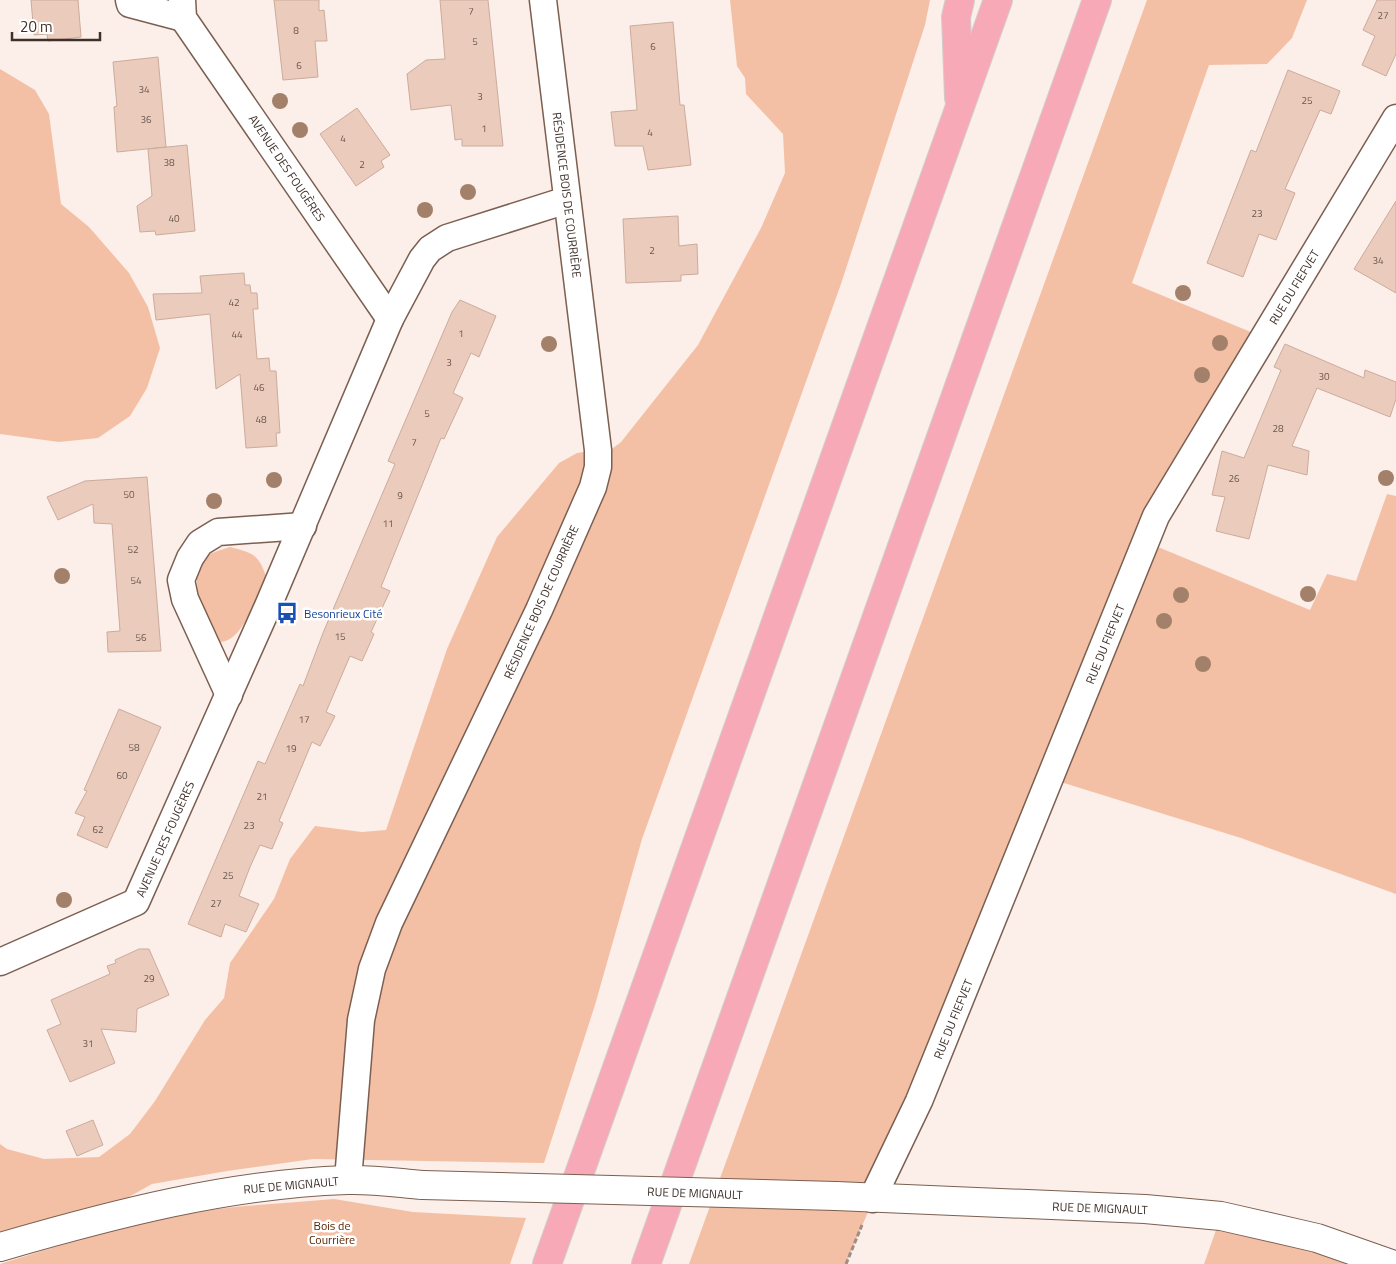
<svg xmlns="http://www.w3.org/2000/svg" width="1396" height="1264" viewBox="0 0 1396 1264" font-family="'Titillium Web',sans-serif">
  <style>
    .green { fill: #f4c0a5 }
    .building { fill: #ebcbbb; stroke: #cbab9c }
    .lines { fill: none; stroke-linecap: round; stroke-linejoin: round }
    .street-casing { stroke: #7b5f51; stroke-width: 29 }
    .secondary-casing { stroke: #7b5f51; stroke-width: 30 }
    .highway-casing { stroke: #d1cecc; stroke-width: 30 }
    .path { stroke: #9c8e88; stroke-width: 3; stroke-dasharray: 5 2.5; stroke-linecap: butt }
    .street { stroke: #fff; stroke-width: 26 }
    .secondary { stroke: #fff; stroke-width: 28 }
    .highway { stroke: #f8a9b8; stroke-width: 28 }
    .secondary-bridge-casing { stroke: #7b5f51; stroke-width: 30; stroke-linecap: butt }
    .secondary-bridge { stroke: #fff; stroke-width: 28 }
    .tree { fill: #a3806a }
    .labels { text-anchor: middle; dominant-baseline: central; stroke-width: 5; stroke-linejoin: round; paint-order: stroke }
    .number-label { font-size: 10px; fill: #69584f }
    .street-label { font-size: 12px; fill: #3e312b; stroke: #fff }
    .transit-label { font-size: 12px; fill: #164399; stroke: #fff; text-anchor: start }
    .park-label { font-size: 12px; fill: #5a2603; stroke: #fff }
  </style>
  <rect width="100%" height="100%" fill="#fceee8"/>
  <g class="green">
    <polygon points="730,0 930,0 925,25 841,284 642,839 595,1005 544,1163 313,1159 227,1171 152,1184 82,1223 0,1247 0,1144 7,1149 44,1159 99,1157 130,1134 155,1101 205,1020 224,998 230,963 274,899 290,859 315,826 362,832 386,830 447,649 497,537 559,463 577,453 598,450 608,452 621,442 698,345 761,228 785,173 783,134 746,94 745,78 737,66"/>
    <polygon points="1147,0 1307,0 1292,38 1267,64 1209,65 1132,283 1263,337 1146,542 1310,610 1327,574 1356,581 1387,494 1396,496 1396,894 1241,838 1051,779 846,1264 689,1264"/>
    <polygon points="0,69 35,90 49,114 61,204 89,227 129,273 148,307 160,348 147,388 130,416 98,438 59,442 0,434"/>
    <path d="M230 547C252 553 258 553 266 576 257 595 243 643 219 642 206 626 186 574 204 558 211 552 221 550 230 547Z"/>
    <path d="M334 1199 413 1212 526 1218 510 1264H0C77 1240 155 1216 235 1207 268 1204 301 1202 334 1199Z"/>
    <polygon points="1221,1216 1391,1264 1204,1264"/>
  </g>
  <g class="building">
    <polygon points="31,0 78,0 81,37 48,41 47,34 34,35"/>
    <polygon points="274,0 319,0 319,11 324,10 327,41 315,41 318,77 283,80"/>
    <polygon points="440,0 488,0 503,146 462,146 462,139 455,140 451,105 411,110 407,74 426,60 445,59"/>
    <polygon points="1377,0 1396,0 1396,54 1386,76 1362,65 1375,36 1363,30"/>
    <polygon points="673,22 680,105 684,105 691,165 648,170 643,146 615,146 611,112 637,110 630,26"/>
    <polygon points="158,57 166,147 117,152 114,107 117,106 113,62"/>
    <polygon points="1288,70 1340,91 1331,114 1320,110 1285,189 1295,193 1276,240 1259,234 1243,277 1207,263 1251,150 1256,152"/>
    <polygon points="357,108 390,155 381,161 384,167 356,186 320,134"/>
    <polygon points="187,145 195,231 156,235 155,231 140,232 137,206 152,196 148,149"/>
    <polygon points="1396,201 1396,293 1354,269"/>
    <polygon points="678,216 679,246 697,244 698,274 681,275 681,281 626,283 623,219"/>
    <polygon points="244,273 245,285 250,285 251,293 257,293 258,309 253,309 257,359 269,358 270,371 276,371 280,433 276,433 277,446 246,448 240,374 216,389 210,314 156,320 153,294 202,293 200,276"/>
    <polygon points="460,300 496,316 479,357 471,353 453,393 463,398 444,439 441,438 381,587 390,591 371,632 374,634 367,650 362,661 350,656 326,712 335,716 320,746 312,742 279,821 283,823 272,849 260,845 250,867 239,896 259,904 246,932 225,924 221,937 188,924 258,761 265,764 300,684 303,686 323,633 395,464 388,461 452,312"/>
    <polygon points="1285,344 1364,378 1365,370 1396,382 1396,399 1390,417 1317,388 1292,446 1309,451 1307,475 1268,465 1249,539 1216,531 1225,497 1212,495 1222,451 1244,458 1281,370 1274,367"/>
    <polygon points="147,477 161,651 108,652 107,632 120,631 112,524 94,523 93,504 58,520 47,497 85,481"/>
    <polygon points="119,709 161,727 107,848 77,835 85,817 75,813 87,791 84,790"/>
    <polygon points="139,949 149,949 169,995 137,1009 136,1032 101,1029 115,1063 70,1082 47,1030 61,1024 51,1000 110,974 107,966 116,963 115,960"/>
    <polygon points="93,1120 103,1145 77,1156 66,1131"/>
  </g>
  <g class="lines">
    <g class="street-casing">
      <g id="street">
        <polyline points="129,0 130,4 183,18"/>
        <polyline points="182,0 183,18 390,319"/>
        <polyline points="229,695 185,599 181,580 190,558 200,543 218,532 303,526"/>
        <polyline points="0,962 136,902 268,606 390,319 422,259 430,249 447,238 567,200"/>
        <polyline points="348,1180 361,1020 372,969 389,923 539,610 593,487 598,467 598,450 543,0"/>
        <polyline points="872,1199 919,1101 1156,516 1396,118"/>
      </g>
    </g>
    <g class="secondary-casing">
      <g id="secondary">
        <polyline points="836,1196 1145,1209 1221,1216 1317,1238 1391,1264"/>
        <path d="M0 1247C114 1214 228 1184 347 1180 372 1179 398 1183 423 1185"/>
      </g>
    </g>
    <g class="highway-casing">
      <g id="highway">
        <polyline points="959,98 956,17 960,0"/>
        <polyline points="547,1264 998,0"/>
        <polyline points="646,1264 1097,0"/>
      </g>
    </g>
    <polyline class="path" points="846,1264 862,1225"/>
    <use href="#street" class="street"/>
    <use href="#secondary" class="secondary"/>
    <use href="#highway" class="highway"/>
    <g class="secondary-bridge-casing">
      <polyline id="secondary-bridge" points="423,1185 836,1196"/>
    </g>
    <use href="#secondary-bridge" class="secondary-bridge"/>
  </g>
  <g class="tree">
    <circle cx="280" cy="101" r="8"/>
    <circle cx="300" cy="130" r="8"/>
    <circle cx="468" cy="192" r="8"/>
    <circle cx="425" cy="210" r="8"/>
    <circle cx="1183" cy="293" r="8"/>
    <circle cx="1220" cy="343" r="8"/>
    <circle cx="549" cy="344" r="8"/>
    <circle cx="1202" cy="375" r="8"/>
    <circle cx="1386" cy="478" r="8"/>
    <circle cx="274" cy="480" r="8"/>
    <circle cx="214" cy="501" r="8"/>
    <circle cx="62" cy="576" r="8"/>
    <circle cx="1308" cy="594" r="8"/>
    <circle cx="1181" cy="595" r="8"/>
    <circle cx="1164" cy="621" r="8"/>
    <circle cx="1203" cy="664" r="8"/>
    <circle cx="64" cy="900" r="8"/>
  </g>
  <defs>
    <g id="bus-bare" transform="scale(1.725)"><path d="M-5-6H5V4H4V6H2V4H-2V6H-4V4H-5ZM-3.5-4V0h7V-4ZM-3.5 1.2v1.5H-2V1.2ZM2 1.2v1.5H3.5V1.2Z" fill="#1a4fb4" stroke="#fff" stroke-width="2.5" paint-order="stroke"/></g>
  </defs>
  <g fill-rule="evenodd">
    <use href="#bus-bare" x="287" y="613"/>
  </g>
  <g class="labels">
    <g class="number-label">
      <text x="471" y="11">7</text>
      <text x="1383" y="15">27</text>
      <text x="296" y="30">8</text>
      <text x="475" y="41">5</text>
      <text x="653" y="46">6</text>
      <text x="299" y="65">6</text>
      <text x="144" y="89">34</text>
      <text x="480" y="96">3</text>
      <text x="1307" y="100">25</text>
      <text x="146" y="119">36</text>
      <text x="484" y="128">1</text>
      <text x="650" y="132">4</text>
      <text x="343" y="138">4</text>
      <text x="169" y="162">38</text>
      <text x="362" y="164">2</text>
      <text x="1257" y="213">23</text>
      <text x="174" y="218">40</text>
      <text x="652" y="250">2</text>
      <text x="1378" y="260">34</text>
      <text x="234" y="302">42</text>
      <text x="461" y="333">1</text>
      <text x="237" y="334">44</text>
      <text x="449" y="362">3</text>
      <text x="1324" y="376">30</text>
      <text x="259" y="387">46</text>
      <text x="427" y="413">5</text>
      <text x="261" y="419">48</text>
      <text x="1278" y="428">28</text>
      <text x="414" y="442">7</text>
      <text x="1234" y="478">26</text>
      <text x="129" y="494">50</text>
      <text x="400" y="495">9</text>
      <text x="388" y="523">11</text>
      <text x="133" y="549">52</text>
      <text x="136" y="580">54</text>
      <text x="340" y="636">15</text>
      <text x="141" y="637">56</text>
      <text x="304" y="719">17</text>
      <text x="134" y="747">58</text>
      <text x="291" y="748">19</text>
      <text x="122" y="775">60</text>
      <text x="262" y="796">21</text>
      <text x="249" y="825">23</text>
      <text x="98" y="829">62</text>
      <text x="228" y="875">25</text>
      <text x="216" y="903">27</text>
      <text x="149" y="978">29</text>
      <text x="88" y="1043">31</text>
    </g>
    <g class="street-label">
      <text transform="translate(287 168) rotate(56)">AVENUE DES FOUGÈRES</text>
      <text transform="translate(567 195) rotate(83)">RÉSIDENCE BOIS DE COURRIÈRE</text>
      <text transform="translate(1294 287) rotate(-59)">RUE DU FIEFVET</text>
      <text transform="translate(541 602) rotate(-66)">RÉSIDENCE BOIS DE COURRIÈRE</text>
      <text transform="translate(1105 644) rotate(-68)">RUE DU FIEFVET</text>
      <text transform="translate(165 839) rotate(-66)">AVENUE DES FOUGÈRES</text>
      <text transform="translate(953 1019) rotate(-68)">RUE DU FIEFVET</text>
      <text transform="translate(291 1185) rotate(-5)">RUE DE MIGNAULT</text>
      <text transform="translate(695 1193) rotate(2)">RUE DE MIGNAULT</text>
      <text transform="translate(1100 1208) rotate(2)">RUE DE MIGNAULT</text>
    </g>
    <g class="transit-label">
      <text x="304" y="613">Besonrieux Cité</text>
    </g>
    <g class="park-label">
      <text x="332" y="1225">Bois de<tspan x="332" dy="14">Courrière</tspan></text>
    </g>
  </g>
  <path d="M12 32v8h88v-8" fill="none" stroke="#3e312b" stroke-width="2.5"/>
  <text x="20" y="32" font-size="15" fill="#3e312b" stroke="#ffffff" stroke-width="4" paint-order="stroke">20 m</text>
</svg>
